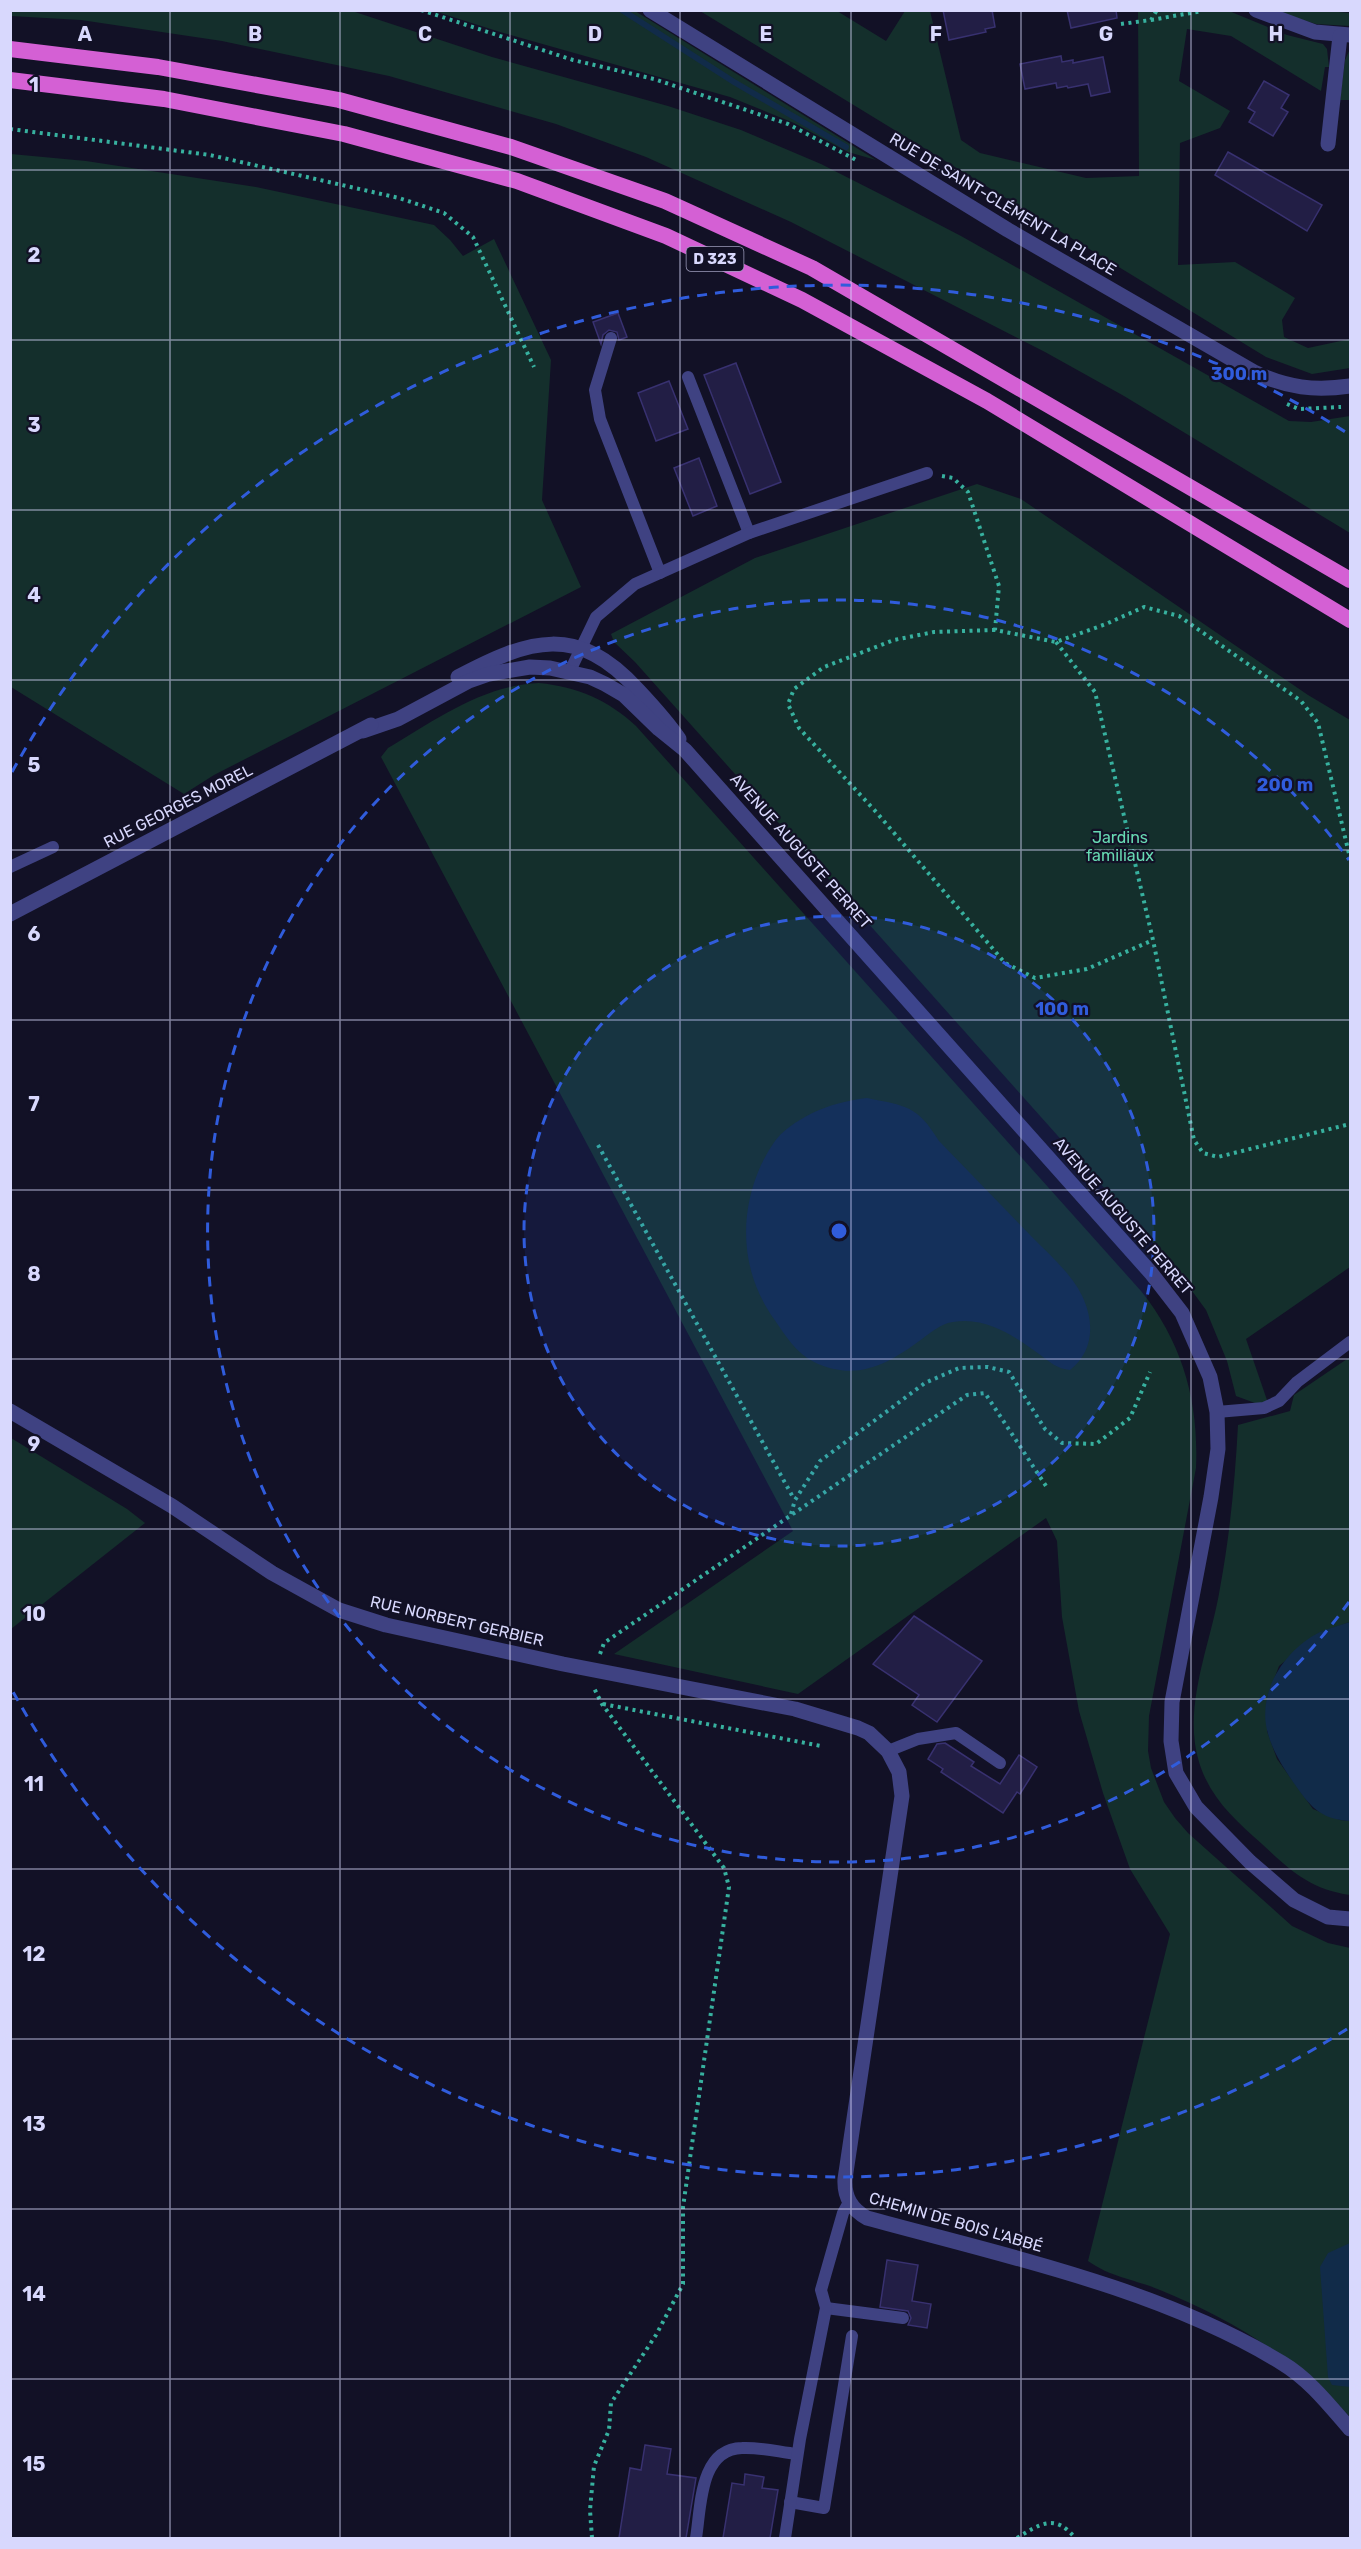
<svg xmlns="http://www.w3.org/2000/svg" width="1361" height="2549" viewBox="0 0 1361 2549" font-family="Rubik,sans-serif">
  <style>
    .green { fill: #142f2c }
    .water { fill: #112b49 }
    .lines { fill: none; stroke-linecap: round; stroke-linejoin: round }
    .stream { stroke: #112b49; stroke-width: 6 }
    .building { fill: #221e45; stroke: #383170; stroke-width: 1.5 }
    .path { stroke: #37b19f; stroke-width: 4; stroke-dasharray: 3 4.5; stroke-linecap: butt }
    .service { stroke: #3f4282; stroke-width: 12 }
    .minor { stroke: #3f4282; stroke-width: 15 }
    .tertiary { stroke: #3f4282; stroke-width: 15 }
    .trunk { stroke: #d460d4; stroke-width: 16 }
    .grid { fill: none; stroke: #d8d8fd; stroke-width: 1.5; stroke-opacity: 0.55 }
    .ring { fill: none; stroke: #305cdc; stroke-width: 3; stroke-dasharray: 10 8 }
    .labels { text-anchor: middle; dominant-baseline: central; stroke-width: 4.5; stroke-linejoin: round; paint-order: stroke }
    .shield { fill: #121126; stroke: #9d9cbc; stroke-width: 1.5 }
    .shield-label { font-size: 15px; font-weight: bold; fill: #d8d8fd }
    .street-label { font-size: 16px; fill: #d8d8fd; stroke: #121126 }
    .park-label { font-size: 16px; fill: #67d9b2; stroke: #121126 }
    .grid-label { font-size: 20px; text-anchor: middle; font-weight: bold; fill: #d8d8fd; stroke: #121126; stroke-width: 4.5; stroke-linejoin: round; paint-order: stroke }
    .centre { fill: #305cdc; stroke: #121126; stroke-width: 3 }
    .ring-label { font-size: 18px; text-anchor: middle; font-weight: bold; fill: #305cdc; stroke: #121126; stroke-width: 4.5; stroke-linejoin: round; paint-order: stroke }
  </style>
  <rect width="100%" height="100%" fill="#121126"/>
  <g class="green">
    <polygon points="11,10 352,11 492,57 668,106 741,130 821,164 886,197 961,236 1289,421 1311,422 1350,416 1350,533 1124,396 1045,352 791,222 646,157 556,124 389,76 222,41 81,20 11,16"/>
    <polygon points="1317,10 1350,13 1350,26 1316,24 1275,11"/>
    <polygon points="434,11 635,11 876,160 848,152 794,123 730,97 500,32"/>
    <polygon points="700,11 837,11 886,41 905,11 930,11 961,140 980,153 1086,178 1139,176 1138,11 1229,11 1287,35 1323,44 1327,49 1329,67 1325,67 1321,91 1231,36 1187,29 1179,81 1230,111 1220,128 1180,143 1178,265 1235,262 1287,293 1295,298 1282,320 1284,337 1308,348 1350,339 1350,368 1312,374 1266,357"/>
    <polygon points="1350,49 1350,100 1340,100 1345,60"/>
    <polygon points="11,154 86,161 256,187 434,225 450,240 463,256 494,239 551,360 542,500 581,587 214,775 184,794 11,687"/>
    <polygon points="977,484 1021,499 1308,695 1350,720 1350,1267 1246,1339 1268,1403 1255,1403 1236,1396 1227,1361 1206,1310 1173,1265 635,662 614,642 611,634 755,558"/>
    <path d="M539 683C578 687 608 700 636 726L1141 1291C1183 1343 1199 1403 1196 1468L1149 1716 1148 1751 1151 1768 1164 1802 1175 1818 1188 1833 1292 1926 1328 1943 1350 1948V2417C1298 2360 1232 2319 1160 2290 1134 2279 1112 2278 1088 2261L1170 1934 1130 1869 1103 1793 1079 1711 1062 1617 1057 1541 1046 1518 798 1694 614 1654 793 1531 381 757 388 748C435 720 483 685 539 683Z"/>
    <path d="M1350 1357V1622L1321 1632 1279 1666 1267 1698V1731L1277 1759 1313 1809 1340 1820 1350 1821V1895C1310 1889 1291 1871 1262 1844 1235 1820 1210 1798 1199 1762 1182 1706 1211 1644 1220 1588 1230 1534 1235 1480 1238 1425L1290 1411 1294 1395Z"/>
    <polygon points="11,1438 127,1509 145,1523 11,1629"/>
  </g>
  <g class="water">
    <path d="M867 1098C906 1106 917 1105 939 1141 970 1173 1001 1205 1032 1237 1050 1255 1074 1276 1084 1300 1095 1326 1092 1353 1070 1370 1057 1369 1050 1362 1039 1354 1014 1336 986 1316 953 1322 942 1323 930 1333 922 1339 887 1365 856 1382 814 1362 796 1353 785 1335 774 1319 741 1273 738 1216 761 1165 766 1155 773 1142 781 1134 806 1112 834 1102 867 1098Z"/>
    <path d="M1350 1622V1821C1319 1819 1310 1806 1293 1782 1283 1767 1273 1752 1268 1734 1256 1693 1284 1650 1320 1632 1329 1628 1341 1625 1350 1622Z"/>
    <polygon points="1350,2243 1350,2387 1332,2385 1328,2377 1320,2267 1328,2253"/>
  </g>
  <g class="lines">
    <polyline class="stream" points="622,10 734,82 846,147"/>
  </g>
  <g class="building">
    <polygon points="943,10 992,10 995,27 985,29 986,32 949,40"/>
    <polygon points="1067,10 1116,10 1117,18 1071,28"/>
    <polygon points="1061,56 1062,62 1073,60 1073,63 1103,57 1110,92 1091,96 1088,84 1068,88 1067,86 1057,88 1056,83 1025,89 1020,64"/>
    <polygon points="1264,81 1289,95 1281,108 1288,112 1273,136 1249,122 1255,112 1248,108"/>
    <polygon points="1228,152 1322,205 1307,231 1215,175"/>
    <polygon points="618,313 627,337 619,340 617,332 609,330 603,335 601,344 593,322"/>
    <polygon points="736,363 781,482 750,494 704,375"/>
    <polygon points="669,381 688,429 656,441 638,393"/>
    <polygon points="699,458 717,506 693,516 674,468"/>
    <polygon points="914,1616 982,1661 937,1722 912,1705 919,1695 873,1664"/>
    <polygon points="945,1743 974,1762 971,1766 1000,1784 1019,1755 1037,1767 1020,1794 1017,1792 1003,1813 941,1772 943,1769 928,1759 937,1744"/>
    <polygon points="887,2260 918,2265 912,2301 931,2304 927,2328 908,2325 911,2318 908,2311 880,2307"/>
    <polygon points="645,2445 671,2449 667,2474 696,2478 686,2538 619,2538 630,2468 641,2470"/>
    <polygon points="745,2474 764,2477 762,2488 778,2490 770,2538 723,2538 732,2483 744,2485"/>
  </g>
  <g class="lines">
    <g class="path">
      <polyline points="421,10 573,60 654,79 788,124 858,161"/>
      <polyline points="1151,20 1202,11"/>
      <polyline points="1121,24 1151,20 1157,10"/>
      <polyline points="10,129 210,155 399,198 444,213 473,237 534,367"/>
      <polyline points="1287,404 1299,409 1341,407"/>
      <polyline points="942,476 953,478 968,492 999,586 995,630 1056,642 1106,624 1144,607 1179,616 1301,701 1318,723 1350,858"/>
      <polyline points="995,630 934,632 894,640 824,667 794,689 788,704 799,728 877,813 1005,963 1035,978 1087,969 1153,940"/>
      <polyline points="1056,642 1095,692 1153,940 1194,1140 1203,1153 1218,1157 1350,1124"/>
      <polyline points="598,1145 794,1499"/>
      <polyline points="791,1514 795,1500 820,1461 925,1383 959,1368 988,1367 1009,1372 1045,1429 1062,1443 1096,1444 1130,1418 1150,1372"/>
      <polyline points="600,1654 604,1643 967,1395 985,1393 1048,1489"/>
      <polyline points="603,1704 821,1746"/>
      <polyline points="592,2538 590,2510 594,2466 609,2430 611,2403 656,2335 683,2284 683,2207 729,1887 724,1868 602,1704 594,1688"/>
      <path d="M1017 2538C1040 2524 1055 2513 1075 2538"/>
    </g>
    <g class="service">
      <polyline points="611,338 595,390 600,419 660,573"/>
      <polyline points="688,377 749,533"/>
      <polyline points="570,671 596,617 635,584 749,533 927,473"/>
      <polyline points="10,867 53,847"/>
      <polyline points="1217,1412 1264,1408 1279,1401 1297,1382 1350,1342"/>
      <polyline points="888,1751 918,1739 956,1733 1000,1763"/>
      <polyline points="826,2308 903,2318"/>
      <polyline points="790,2502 824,2508 852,2336"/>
      <path d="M696 2538C701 2508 699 2449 742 2448 760 2447 779 2452 797 2454"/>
      <polyline points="785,2538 800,2439 826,2308 821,2290 843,2213 849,2202"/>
    </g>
    <g class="minor">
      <polyline points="1256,10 1315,32 1350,35"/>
      <polyline points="1328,144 1340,36"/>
      <path d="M10 1411 172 1506 272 1573 339 1610 386 1625 563 1664 795 1709 858 1728 869 1733 888 1751 899 1772 902 1796 845 2179C844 2197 851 2209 867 2218 1002 2255 1162 2289 1282 2363 1309 2379 1330 2406 1350 2429"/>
    </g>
    <g class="tertiary">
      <path d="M650 10 1008 230 1254 372C1287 388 1315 391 1350 386"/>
      <path d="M458 677C530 639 577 623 638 690 653 706 667 721 679 739"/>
      <polyline points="363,731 398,719 469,681 489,674 530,667 550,668 590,677 605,684 624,695 659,729 685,750 1151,1273 1182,1313 1210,1377 1217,1412 1218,1449 1211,1497 1172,1702 1171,1741 1176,1773 1196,1807 1250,1862 1294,1900 1328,1917 1350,1919"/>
      <polyline points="10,914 371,725"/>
    </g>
    <g class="trunk">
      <polyline points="10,49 158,67 339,100 511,147 665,201 812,268 1350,580"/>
      <polyline points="10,80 164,99 344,134 517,181 666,236 802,300 987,401 1350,620"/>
    </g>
  </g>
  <path class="grid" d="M170 10V2538M340 10V2538M510 10V2538M680 10V2538M851 10V2538M1021 10V2538M1191 10V2538M10 170H1350M10 340H1350M10 510H1350M10 680H1350M10 850H1350M10 1020H1350M10 1190H1350M10 1359H1350M10 1529H1350M10 1699H1350M10 1869H1350M10 2039H1350M10 2209H1350M10 2379H1350"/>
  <circle cx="839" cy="1231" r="315" fill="#305cdc" fill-opacity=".12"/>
  <g class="ring">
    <circle cx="839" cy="1231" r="315"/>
    <path d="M1349 1602A631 631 0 1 1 1349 860"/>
    <path d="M1347 2029A946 946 0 0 1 12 1690M12 772A946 946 0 0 1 1347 433"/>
  </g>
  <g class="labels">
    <rect class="shield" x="686.5" y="247" width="57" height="24" rx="4.5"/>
    <g class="shield-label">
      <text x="715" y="259">D 323</text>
    </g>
    <g class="street-label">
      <text transform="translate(1003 204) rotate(31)">RUE DE SAINT-CLÉMENT LA PLACE</text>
      <text transform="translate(178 806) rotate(-27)">RUE GEORGES MOREL</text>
      <text transform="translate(801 851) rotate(48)">AVENUE AUGUSTE PERRET</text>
      <text transform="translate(1123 1216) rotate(49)">AVENUE AUGUSTE PERRET</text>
      <text transform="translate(457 1621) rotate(13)">RUE NORBERT GERBIER</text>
      <text transform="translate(956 2222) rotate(16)">CHEMIN DE BOIS L'ABBÉ</text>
    </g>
    <g class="park-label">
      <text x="1120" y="837">Jardins<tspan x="1120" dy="18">familiaux</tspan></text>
    </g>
  </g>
  <g class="grid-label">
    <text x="85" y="41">A</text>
    <text x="255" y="41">B</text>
    <text x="425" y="41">C</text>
    <text x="595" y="41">D</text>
    <text x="766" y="41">E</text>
    <text x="936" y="41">F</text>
    <text x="1106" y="41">G</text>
    <text x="1276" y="41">H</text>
    <text x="34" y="92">1</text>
    <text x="34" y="262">2</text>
    <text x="34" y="432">3</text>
    <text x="34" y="602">4</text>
    <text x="34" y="772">5</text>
    <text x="34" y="941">6</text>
    <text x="34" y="1111">7</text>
    <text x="34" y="1281">8</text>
    <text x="34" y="1451">9</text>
    <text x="34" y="1621">10</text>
    <text x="34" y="1791">11</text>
    <text x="34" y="1961">12</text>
    <text x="34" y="2131">13</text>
    <text x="34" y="2301">14</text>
    <text x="34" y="2471">15</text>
  </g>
  <circle cx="839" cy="1231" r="9" class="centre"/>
  <g class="ring-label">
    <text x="1239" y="380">300 m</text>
    <text x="1285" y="791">200 m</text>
    <text x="1062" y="1015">100 m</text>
  </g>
  <rect width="1361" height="2549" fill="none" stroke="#d8d8fd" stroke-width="24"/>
</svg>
